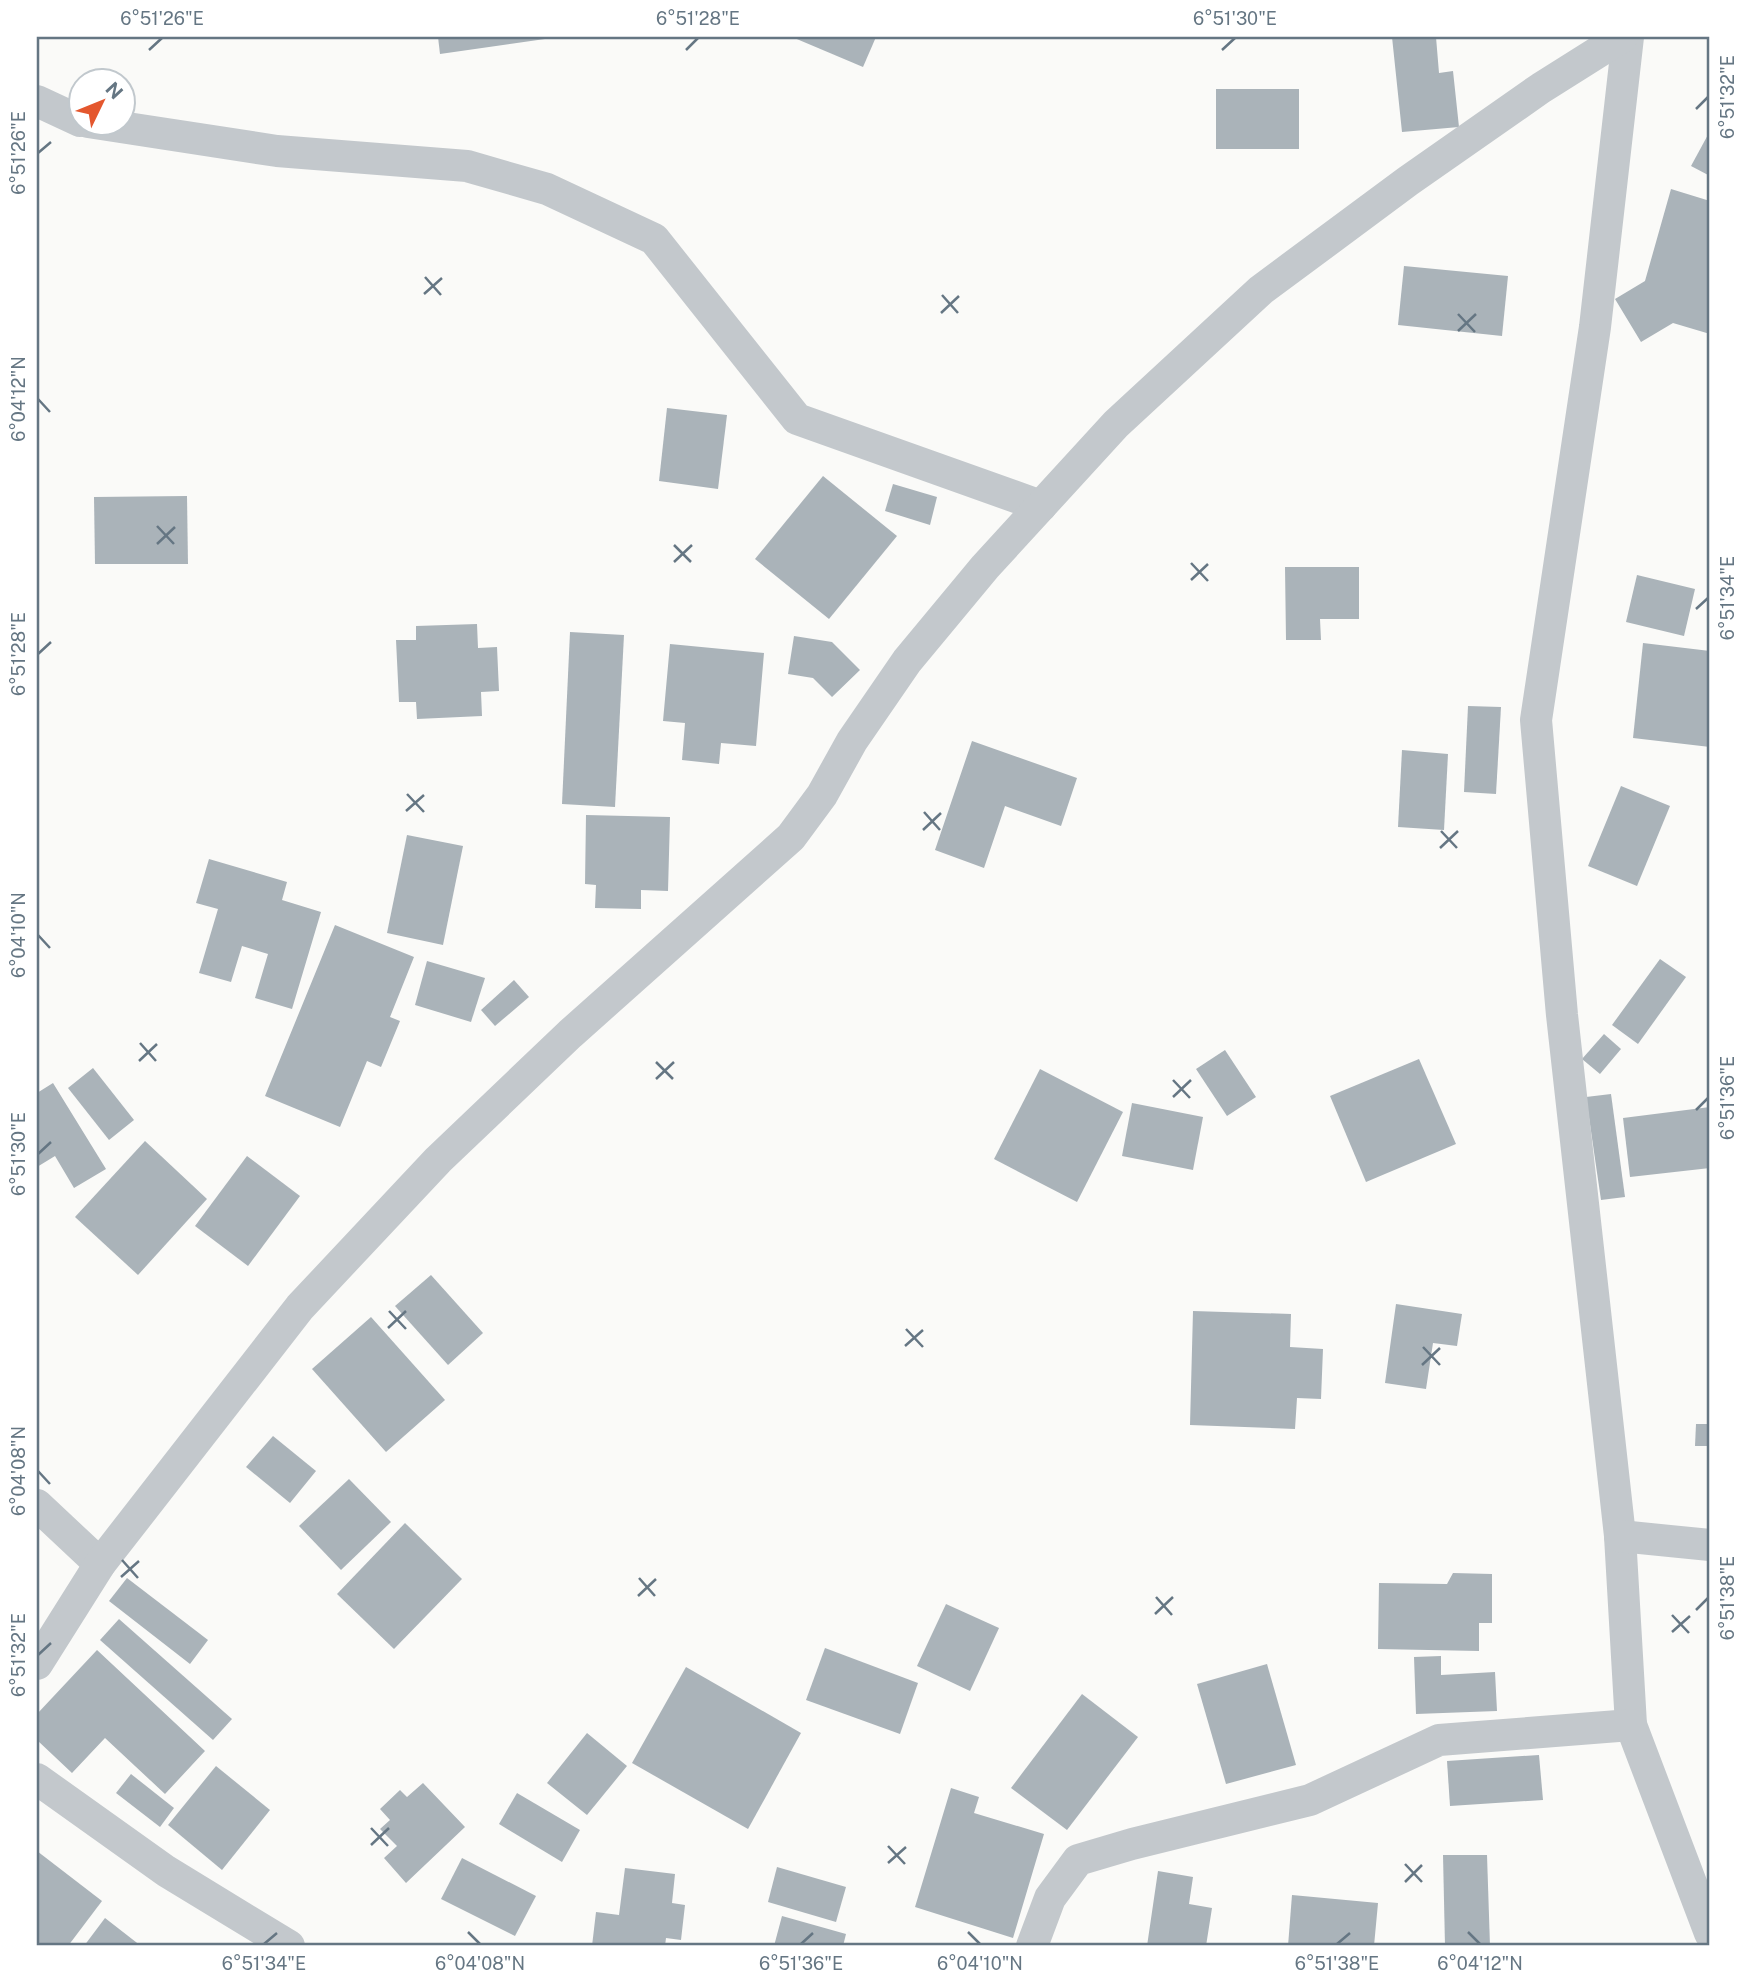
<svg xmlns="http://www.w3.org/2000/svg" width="1747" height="1983" viewBox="0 0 1747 1983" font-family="'Public Sans',sans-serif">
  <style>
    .building { fill: #aab3b9 }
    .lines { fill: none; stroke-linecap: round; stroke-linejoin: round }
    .street { stroke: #c3c8cc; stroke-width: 32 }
    .ticks { fill: none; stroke: #657683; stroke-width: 2.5 }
    .neatline { fill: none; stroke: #657683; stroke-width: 2.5 }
    .ticks-label { font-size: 18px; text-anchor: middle; fill: #657683 }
  </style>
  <rect width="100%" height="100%" fill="#fafaf8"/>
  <g class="building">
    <polygon points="438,37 552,37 552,38 440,54"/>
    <polygon points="792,37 876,37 863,67"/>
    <polygon points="1392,37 1436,37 1439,73 1453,71 1459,127 1402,132"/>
    <rect x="1216" y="89" width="83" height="60"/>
    <polygon points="1710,131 1710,176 1691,166"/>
    <polygon points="1671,189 1710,201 1710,334 1673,323 1641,342 1615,299 1645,281"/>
    <polygon points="1404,266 1508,276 1502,336 1398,325"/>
    <polygon points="667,408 727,415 718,489 659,481"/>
    <polygon points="823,476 897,536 829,619 755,559"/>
    <polygon points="893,484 937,497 930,525 885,511"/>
    <polygon points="187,496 188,564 95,564 94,497"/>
    <polygon points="1285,567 1359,567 1359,619 1320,619 1321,640 1286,640"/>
    <polygon points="1637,575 1695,589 1684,636 1626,622"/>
    <polygon points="477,624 478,648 497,647 499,691 481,692 482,716 417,719 416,702 399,702 396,640 416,640 416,626"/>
    <polygon points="570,632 624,635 615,807 562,804"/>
    <polygon points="794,636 832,642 860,670 832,697 813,678 788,674"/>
    <polygon points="1643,643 1710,651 1710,747 1633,738"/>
    <polygon points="670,644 764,653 756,746 721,743 719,764 682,760 685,723 663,721"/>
    <polygon points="1468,706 1501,707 1496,794 1464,792"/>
    <polygon points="972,741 1077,778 1061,826 1005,806 984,868 935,850"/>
    <polygon points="1402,750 1448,754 1444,830 1398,827"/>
    <polygon points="1621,786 1670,806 1637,886 1588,866"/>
    <polygon points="586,815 670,817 668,891 641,890 641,909 595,908 596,885 585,884"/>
    <polygon points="407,835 463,846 443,945 387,933"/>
    <polygon points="209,859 287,882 282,900 321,912 292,1009 255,998 268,954 242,946 231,982 199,973 218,909 196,903"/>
    <polygon points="335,925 414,957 390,1017 400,1021 381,1067 367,1061 340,1127 265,1096"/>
    <polygon points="1660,959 1686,977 1638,1044 1612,1025"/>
    <polygon points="427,961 485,978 471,1022 415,1005"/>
    <polygon points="514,980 529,997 495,1026 481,1010"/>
    <polygon points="1604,1034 1621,1049 1600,1074 1582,1059"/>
    <polygon points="1225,1050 1256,1097 1227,1116 1196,1069"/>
    <polygon points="1419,1059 1456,1144 1366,1182 1330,1096"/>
    <polygon points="93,1068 134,1120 109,1140 68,1088"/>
    <polygon points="1040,1069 1123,1112 1077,1202 994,1159"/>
    <polygon points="53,1083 106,1169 74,1188 55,1156 37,1167 37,1093"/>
    <polygon points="1611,1094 1625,1197 1601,1200 1586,1097"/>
    <polygon points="1132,1103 1203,1117 1193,1170 1122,1156"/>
    <polygon points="1710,1107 1710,1168 1630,1177 1623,1118"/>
    <polygon points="145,1141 207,1199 138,1275 75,1217"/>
    <polygon points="247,1156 300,1196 248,1266 195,1226"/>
    <polygon points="431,1275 483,1333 448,1365 395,1306"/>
    <polygon points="1396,1304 1462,1314 1457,1346 1433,1343 1426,1389 1385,1383"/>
    <polygon points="1193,1311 1291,1314 1290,1347 1323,1349 1321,1399 1297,1398 1295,1429 1190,1425"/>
    <polygon points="371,1317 445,1400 386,1452 312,1369"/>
    <polygon points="1696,1424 1710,1424 1710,1446 1695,1446"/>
    <polygon points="273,1436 316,1471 290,1503 246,1467"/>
    <polygon points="349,1479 391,1522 341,1570 299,1526"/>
    <polygon points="405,1523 462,1579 394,1649 337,1594"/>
    <polygon points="1453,1573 1492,1574 1492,1623 1479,1623 1479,1651 1378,1649 1379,1583 1447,1584"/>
    <polygon points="127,1578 208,1640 190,1664 109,1601"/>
    <polygon points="946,1604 999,1628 970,1691 917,1666"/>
    <polygon points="119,1619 232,1719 213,1740 100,1640"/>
    <polygon points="825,1648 918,1683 900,1734 806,1700"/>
    <polygon points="97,1650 205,1751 165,1794 105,1738 72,1773 37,1740 37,1714"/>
    <polygon points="1441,1656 1441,1675 1495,1672 1497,1711 1416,1714 1414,1657"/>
    <polygon points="1267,1664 1296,1765 1226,1784 1197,1684"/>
    <polygon points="686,1667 801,1733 748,1829 632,1763"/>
    <polygon points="1082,1694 1138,1737 1067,1830 1011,1788"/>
    <polygon points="587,1733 627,1766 587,1815 547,1783"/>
    <polygon points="1539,1755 1543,1800 1450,1806 1447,1761"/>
    <polygon points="216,1766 270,1810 222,1870 168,1825"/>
    <polygon points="131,1774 174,1808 160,1827 116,1793"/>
    <polygon points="423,1783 465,1827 406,1883 384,1858 397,1846 380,1829 390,1820 380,1809 400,1790 407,1797"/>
    <polygon points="951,1788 979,1797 974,1813 1044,1834 1013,1938 915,1907"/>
    <polygon points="517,1793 580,1830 562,1862 499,1824"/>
    <polygon points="37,1851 102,1901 68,1946 43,1946 37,1942"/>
    <polygon points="1443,1855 1487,1855 1490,1946 1445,1946"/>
    <polygon points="462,1858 536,1896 515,1936 441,1899"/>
    <polygon points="777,1867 846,1887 836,1922 768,1902"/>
    <polygon points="625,1868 675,1874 672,1903 685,1905 681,1940 666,1938 665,1946 592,1946 596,1912 619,1915"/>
    <polygon points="1158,1871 1193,1877 1189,1904 1212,1908 1206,1946 1147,1946"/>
    <polygon points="1292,1895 1378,1903 1374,1946 1288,1946"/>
    <polygon points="782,1916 846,1934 843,1946 774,1946"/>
    <polygon points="105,1918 141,1946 84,1946"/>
  </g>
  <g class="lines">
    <g class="street">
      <polyline points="1628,37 1595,327 1536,720 1562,1015 1620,1536 1631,1725 1710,1933"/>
      <polyline points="37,101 80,121"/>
      <polyline points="88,122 277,151 467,166 547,189 654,239 797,419 1041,506"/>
      <polyline points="37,1505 100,1564"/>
      <polyline points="1620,1536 1710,1545"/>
      <polyline points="37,1664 100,1564 300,1307 438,1160 570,1034 791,837 822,795 852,741 907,661 985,567 1116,424 1261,290 1408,181 1541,88 1622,37"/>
      <polyline points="37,1779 166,1871 289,1946"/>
      <polyline points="1032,1946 1050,1898 1078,1860 1132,1844 1310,1800 1439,1740 1631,1725"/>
    </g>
  </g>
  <path class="ticks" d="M149 50 162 38M686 50 698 38M1222 50 1235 38M1696 109 1708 97M38 153 51 142M425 277 441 295M424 294 442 278M942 295 958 313M941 313 959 296M1458 314 1475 332M1458 331 1476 314M38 399 50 412M157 526 174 544M157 544 175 527M674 545 691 562M674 562 692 545M1191 563 1208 581M1191 580 1208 564M1696 609 1708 598M38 654 51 642M407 794 424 812M406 811 424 795M924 812 940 830M923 830 941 813M1441 831 1457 848M1440 848 1458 831M38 935 50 948M140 1043 156 1061M139 1061 157 1044M656 1062 673 1079M656 1079 674 1062M1173 1080 1190 1098M1173 1097 1191 1080M1696 1110 1708 1098M38 1154 51 1142M389 1311 406 1329M388 1328 406 1311M906 1329 923 1347M905 1346 923 1330M1423 1347 1440 1365M1422 1365 1440 1348M38 1471 50 1484M122 1560 138 1578M121 1577 139 1561M639 1578 655 1596M638 1596 656 1579M1156 1597 1172 1615M1696 1610 1708 1598M1155 1614 1173 1597M1672 1615 1689 1633M1672 1632 1690 1616M38 1655 51 1643M371 1828 388 1846M371 1845 389 1828M888 1846 905 1864M888 1863 906 1847M1405 1864 1422 1882M1405 1882 1422 1865M468 1932 480 1944M968 1932 980 1944M1468 1932 1480 1944M264 1944 277 1933M801 1944 813 1933M1337 1944 1350 1933"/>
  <rect width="1747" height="1983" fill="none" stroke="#ffffff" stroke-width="77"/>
  <g transform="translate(102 102) rotate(47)"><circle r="33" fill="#ffffff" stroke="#c1c8cd" stroke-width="2"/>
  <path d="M0-5L12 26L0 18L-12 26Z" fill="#e4572e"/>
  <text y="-10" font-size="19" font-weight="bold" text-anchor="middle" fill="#657683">N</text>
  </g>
  <rect x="38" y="38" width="1670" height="1906" class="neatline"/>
  <g class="ticks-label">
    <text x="162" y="25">6°51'26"E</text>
    <text x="698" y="25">6°51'28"E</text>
    <text x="1235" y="25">6°51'30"E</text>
    <text transform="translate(1728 97) rotate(-90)" y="6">6°51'32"E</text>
    <text transform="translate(19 153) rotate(-90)" y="6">6°51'26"E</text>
    <text transform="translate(19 399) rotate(-90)" y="6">6°04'12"N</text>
    <text transform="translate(1728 598) rotate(-90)" y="6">6°51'34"E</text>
    <text transform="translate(19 654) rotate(-90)" y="6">6°51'28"E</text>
    <text transform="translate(19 935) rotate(-90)" y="6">6°04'10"N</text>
    <text transform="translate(1728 1098) rotate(-90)" y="6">6°51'36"E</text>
    <text transform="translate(19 1154) rotate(-90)" y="6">6°51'30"E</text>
    <text transform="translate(19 1471) rotate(-90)" y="6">6°04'08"N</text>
    <text transform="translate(1728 1598) rotate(-90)" y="6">6°51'38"E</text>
    <text transform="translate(19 1655) rotate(-90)" y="6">6°51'32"E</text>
    <text x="264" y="1970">6°51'34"E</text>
    <text x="480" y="1970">6°04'08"N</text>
    <text x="801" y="1970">6°51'36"E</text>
    <text x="980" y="1970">6°04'10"N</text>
    <text x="1337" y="1970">6°51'38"E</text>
    <text x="1480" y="1970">6°04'12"N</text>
  </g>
</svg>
